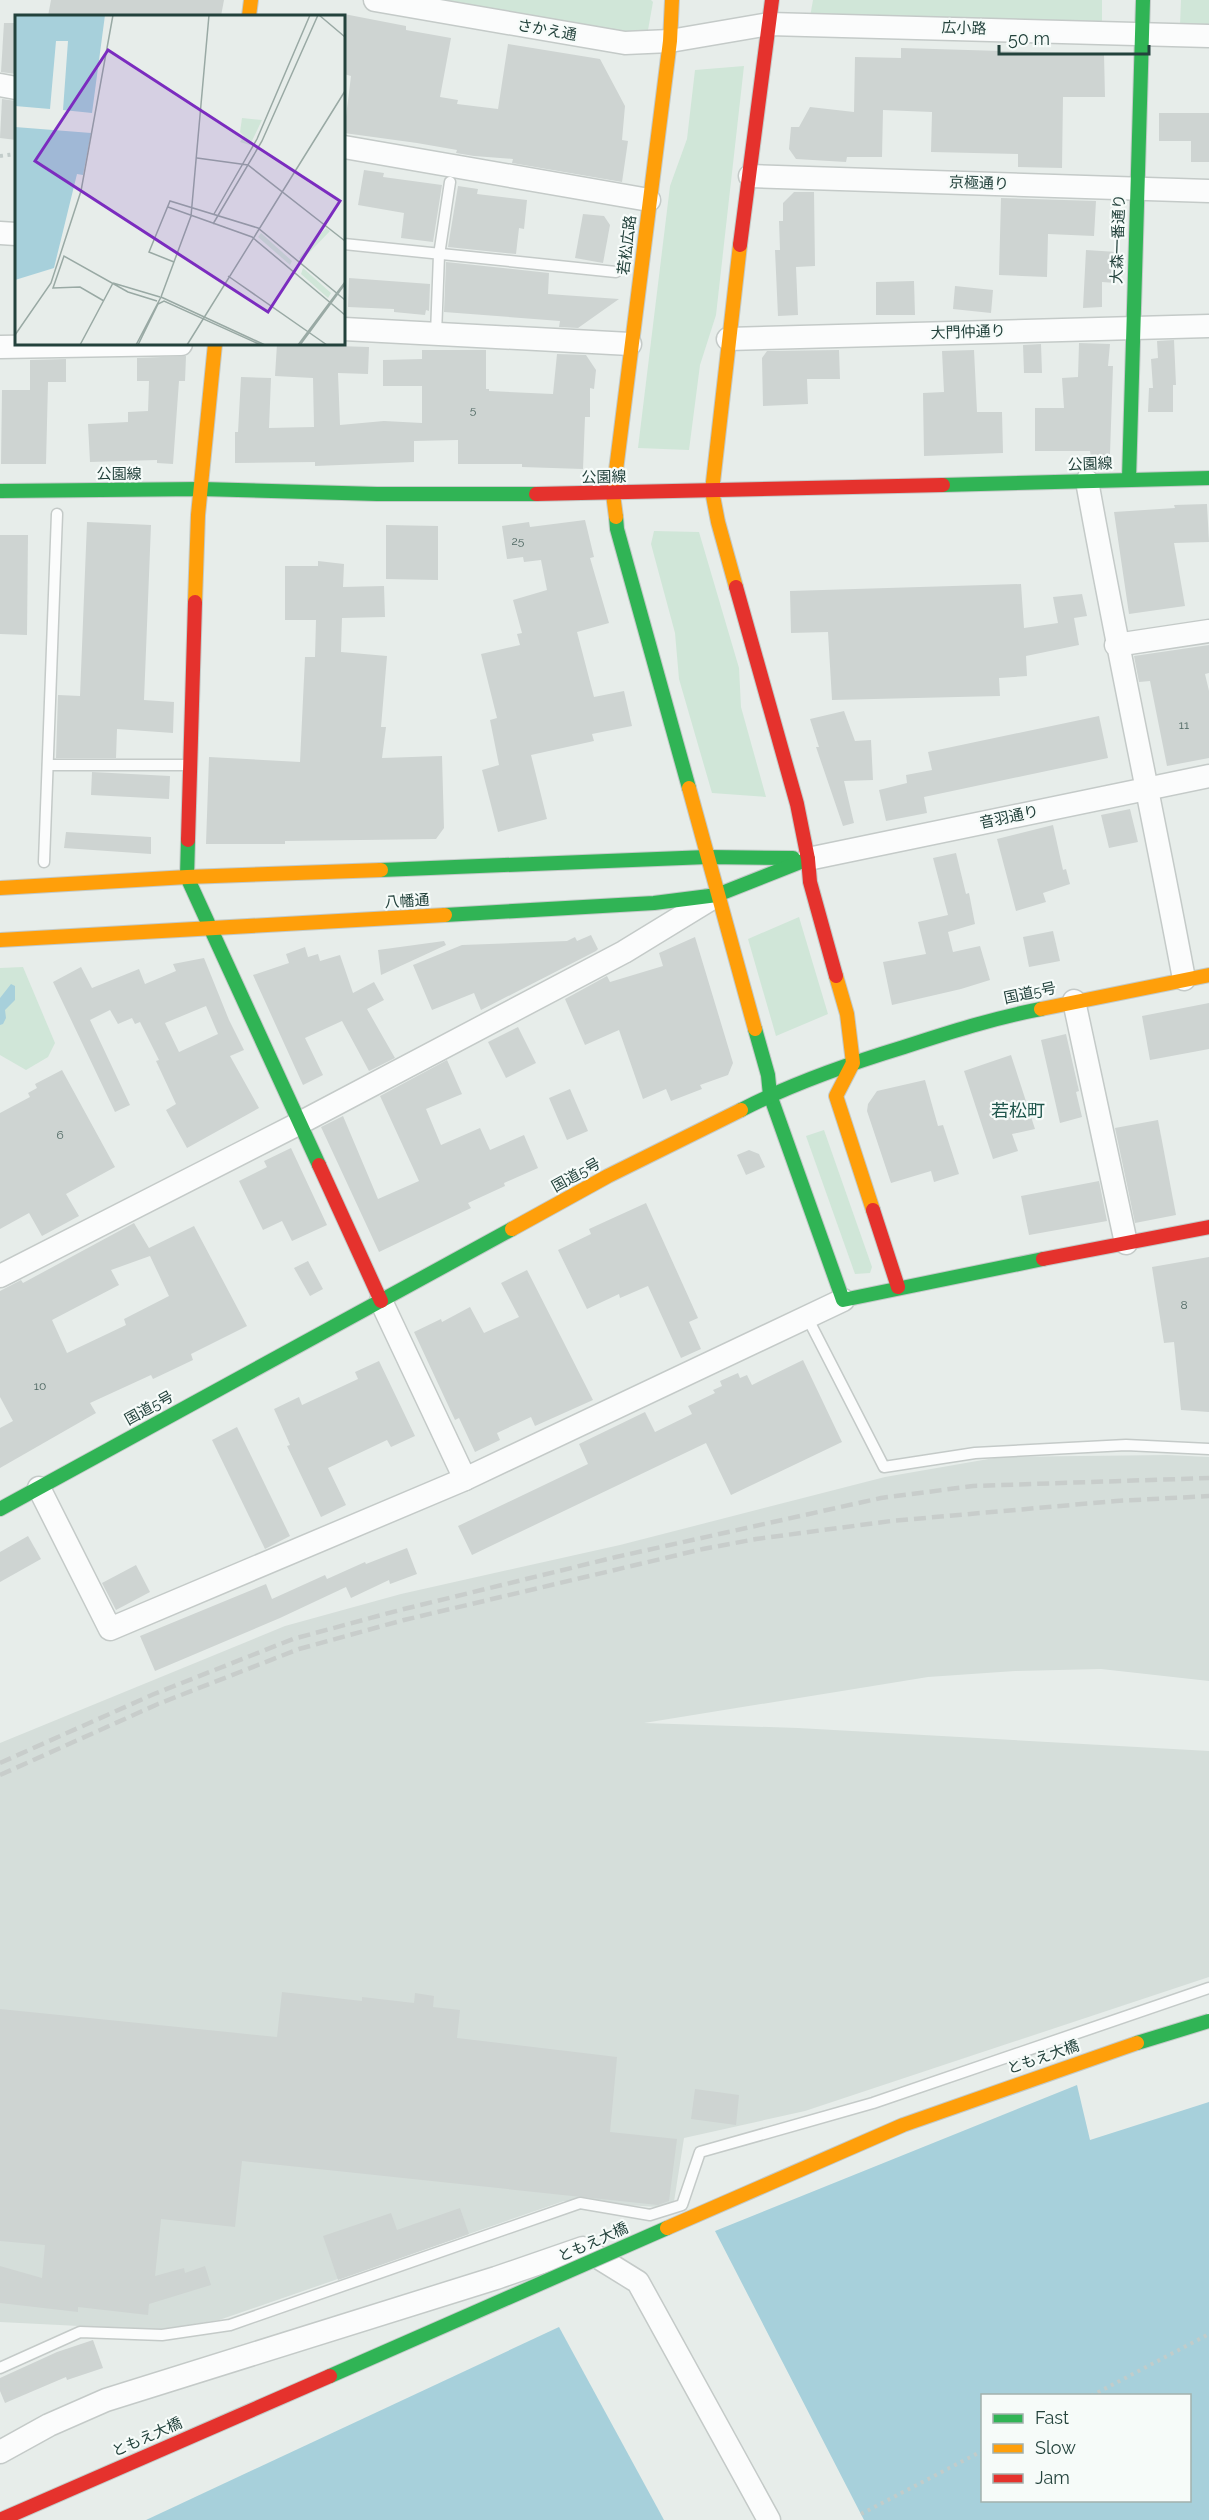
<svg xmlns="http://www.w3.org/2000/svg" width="1209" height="2520" viewBox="0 0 1209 2520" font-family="Raleway,'Noto Sans JP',sans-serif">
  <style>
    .built { fill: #d5deda }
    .green { fill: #d0e6d8 }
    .water { fill: #a7d0db; fill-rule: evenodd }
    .building { fill: #ced4d2; fill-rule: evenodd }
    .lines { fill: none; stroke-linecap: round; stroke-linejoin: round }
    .lane-casing { stroke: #c4cac8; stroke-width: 13 }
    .street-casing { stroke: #c4cac8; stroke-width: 25 }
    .fast-casing { stroke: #c3cac8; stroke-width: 16 }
    .slow-casing { stroke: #c3cac8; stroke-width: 16 }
    .jam-casing { stroke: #c3cac8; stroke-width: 16 }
    .path { stroke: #c2ccca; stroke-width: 4; stroke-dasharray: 3 4.5; stroke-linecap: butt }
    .lane { stroke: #fbfcfc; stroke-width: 10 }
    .street { stroke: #fbfcfc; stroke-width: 22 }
    .fast { stroke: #30b455; stroke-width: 14 }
    .slow { stroke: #ff9f0a; stroke-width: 14 }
    .jam { stroke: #e5322d; stroke-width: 14 }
    .rail { stroke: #c8cdcb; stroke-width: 4.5; stroke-dasharray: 12 6; stroke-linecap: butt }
    .fast-bridge-casing { stroke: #c3cac8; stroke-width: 16; stroke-linecap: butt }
    .slow-bridge-casing { stroke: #c3cac8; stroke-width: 16; stroke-linecap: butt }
    .jam-bridge-casing { stroke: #c3cac8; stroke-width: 16; stroke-linecap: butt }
    .fast-bridge { stroke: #30b455; stroke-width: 14 }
    .slow-bridge { stroke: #ff9f0a; stroke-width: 14 }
    .jam-bridge { stroke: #e5322d; stroke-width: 14 }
    .labels { text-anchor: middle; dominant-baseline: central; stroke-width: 4.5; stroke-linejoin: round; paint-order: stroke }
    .number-label { font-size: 12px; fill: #4e6762 }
    .street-label { font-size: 15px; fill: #23423c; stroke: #f6fbf9 }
    .quarter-label { font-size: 18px; fill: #1e554b; stroke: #f6fbf9 }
    .inset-road { fill: none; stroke: #99a9a4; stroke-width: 1.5 }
    .view { fill: #7b2cbf; fill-opacity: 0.15; stroke: #7b2cbf; stroke-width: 3 }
    .inset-edge { fill: none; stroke: #23423c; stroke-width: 3 }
  </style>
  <rect width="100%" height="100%" fill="#e7edea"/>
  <polygon class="built" points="1167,1455 1209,1457 1209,1681 1101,1669 1015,1671 928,1677 644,1723 798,1728 1209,1751 1209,1977 805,2111 684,2138 673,2208 564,2201 219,2320 158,2330 0,2322 0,1743 285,1626 401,1594 620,1545 885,1477 1000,1457"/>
  <g class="green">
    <polygon points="432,0 651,0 653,2 648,30 640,36"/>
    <polygon points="813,0 1102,0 1102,24 810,17"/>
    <polygon points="1181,0 1209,0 1209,26 1180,26"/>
    <polygon points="744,66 716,315 700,365 689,450 638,448 670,186 687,139 695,70"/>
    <polygon points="654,531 699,532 739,668 741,707 766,797 712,793 679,679 675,633 651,544"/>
    <polygon points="799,917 828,1014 776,1036 748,939"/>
    <polygon points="23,967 55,1043 48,1057 26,1070 0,1055 0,968"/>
    <polygon points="824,1130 872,1267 870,1273 855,1274 806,1136"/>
  </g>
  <g class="water">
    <polygon points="11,984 15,986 15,1000 5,1010 6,1018 3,1024 0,1025 0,998"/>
    <path d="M1077 2085 1090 2140 1209 2102V2520H864L715 2231ZM982 2396H1190V2500H982Z"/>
    <polygon points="559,2327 664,2520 146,2520"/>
  </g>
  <g class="building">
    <polygon points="51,0 224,0 221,16 48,16"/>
    <polygon points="344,14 406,26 406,30 451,38 440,97 458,100 457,104 498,109 508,44 600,59 625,106 622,140 628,141 622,182 512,163 513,159 474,156 456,153 457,150 417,143 344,133 351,76 344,74"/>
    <polygon points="4,23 16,23 16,74 1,72"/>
    <polygon points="901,48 1104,54 1105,97 1063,97 1062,168 1018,167 1018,154 931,152 932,112 883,110 882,157 847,157 846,162 796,159 789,149 791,127 799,127 810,107 854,112 855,57 901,58"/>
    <polygon points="2,99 16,101 16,140 0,138"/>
    <polygon points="1159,113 1209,113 1209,162 1191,162 1191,141 1159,141"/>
    <polygon points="364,170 384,173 383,177 442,185 433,242 401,238 404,213 358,205"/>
    <polygon points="458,186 478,189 477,194 527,200 524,229 519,228 516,254 448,247"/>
    <polygon points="794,192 814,192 815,266 796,267 798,315 778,316 775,250 780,250 779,221 783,221 783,203"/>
    <polygon points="1001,198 1096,201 1094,236 1048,234 1047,277 999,275"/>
    <polygon points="583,214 604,216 610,225 603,263 575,258"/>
    <polygon points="1086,250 1117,252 1116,283 1102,282 1102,307 1083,308"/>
    <polygon points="446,262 549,273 548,294 619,299 578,328 559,327 560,321 444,312"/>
    <polygon points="349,278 430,284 429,311 426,310 425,315 394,312 394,309 348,307"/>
    <polygon points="914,281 915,315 876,315 876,282"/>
    <polygon points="955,286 993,290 991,313 953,309"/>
    <polygon points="1174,340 1176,385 1173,385 1173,412 1148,412 1149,388 1153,388 1151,359 1158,358 1157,341"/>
    <polygon points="1079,343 1110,344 1108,366 1113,366 1110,454 1102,457 1091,457 1090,451 1035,451 1035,408 1064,408 1062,378 1078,377"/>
    <polygon points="277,344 337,344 337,346 369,347 368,374 338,373 340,425 384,421 422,423 422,386 383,386 383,360 422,359 422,350 486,350 486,389 489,389 489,391 553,394 557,354 586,355 596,370 594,389 590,388 590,417 585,417 583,469 522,467 522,464 458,464 458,440 414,441 414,462 315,466 315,462 235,463 235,432 238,432 241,377 271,378 269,428 314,427 313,378 275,376"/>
    <polygon points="1041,344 1042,373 1024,373 1023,345"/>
    <polygon points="839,350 840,379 807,379 808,404 763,406 762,358 767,351"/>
    <polygon points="974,350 977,412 1002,412 1003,453 924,456 923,393 944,392 942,351"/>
    <polygon points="186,356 185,381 179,381 173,464 157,463 157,460 90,462 88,424 128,422 128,412 148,411 149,381 137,381 137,358"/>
    <polygon points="66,359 66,382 48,382 46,464 1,464 2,390 30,390 30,360"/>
    <polygon points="1207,504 1209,542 1174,543 1185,606 1129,614 1114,512 1175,508 1174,505"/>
    <polygon points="585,520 594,557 590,558 609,623 577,632 594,697 624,691 632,726 592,734 594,741 531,755 547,819 498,832 482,770 499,765 490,720 497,718 481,654 520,645 517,634 522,633 513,600 547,590 541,560 524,562 523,557 507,559 502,526 529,522 530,527"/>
    <polygon points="87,522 151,525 144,700 174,702 173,733 117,729 116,758 56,758 58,695 80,696"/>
    <polygon points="386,525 438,526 438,580 386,579"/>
    <polygon points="0,535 28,535 27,635 0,634"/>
    <polygon points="318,561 344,564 343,587 384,586 385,617 342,618 341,652 387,656 381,727 386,727 382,758 442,756 444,828 436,839 285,841 285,844 206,844 209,757 300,762 305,657 315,657 316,620 285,620 285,566 318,566"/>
    <polygon points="1021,584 1024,628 1058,623 1053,597 1082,594 1087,616 1074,618 1079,645 1026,656 1027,676 999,678 1000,696 832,700 828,632 791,633 790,591"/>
    <polygon points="1209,645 1209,673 1205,674 1209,691 1209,758 1167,766 1150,681 1139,682 1134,656"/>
    <polygon points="844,711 855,741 871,740 873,780 844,781 854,823 843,826 816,747 819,747 810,719"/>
    <polygon points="1099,716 1108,758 924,797 927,813 886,821 879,790 907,783 906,775 932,770 928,752"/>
    <polygon points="92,772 170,776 169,799 91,795"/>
    <polygon points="1130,809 1138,842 1109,848 1101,815"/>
    <polygon points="1053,825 1063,870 1066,869 1070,884 1043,893 1046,902 1016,911 997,839"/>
    <polygon points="66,832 151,837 151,854 64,848"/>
    <polygon points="956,853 966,894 969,893 975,924 948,932 953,952 980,946 990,980 961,989 892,1005 883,962 926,954 918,922 948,915 933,858"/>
    <polygon points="1053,931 1060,961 1029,967 1023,937"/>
    <polygon points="591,935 598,949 596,951 481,1010 474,993 432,1010 413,965 462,945 567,941 575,937 577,941"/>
    <polygon points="695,937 733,1063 728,1075 700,1085 702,1089 671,1101 666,1089 643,1099 619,1030 585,1045 565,999 607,976 610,982 663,966 659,953"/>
    <polygon points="444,941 446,945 381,975 378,950"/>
    <polygon points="305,947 308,957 318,954 320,961 340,955 353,993 374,982 384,1000 367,1009 395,1058 369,1071 342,1021 305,1038 323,1075 303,1085 253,975 289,963 286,954"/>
    <path d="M204 958 229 1020 244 1050 230 1056 259 1108 187 1148 166 1110 176 1104 156 1061 159 1060 140 1022 135 1024 132 1018 118 1024 110 1010 90 1020 130 1105 115 1112 53 982 81 967 92 988 139 969 145 984 176 971 173 964ZM206 1006 218 1034 179 1052 165 1023Z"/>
    <polygon points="1209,1003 1209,1049 1150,1060 1142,1016"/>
    <polygon points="518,1027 536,1063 506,1078 488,1042"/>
    <polygon points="1066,1034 1079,1091 1076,1092 1082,1117 1060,1123 1041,1040"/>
    <polygon points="1011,1055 1035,1129 1012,1134 1018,1151 993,1159 964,1071"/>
    <polygon points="447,1060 462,1094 426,1109 441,1145 480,1128 490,1150 524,1135 538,1168 504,1183 505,1186 468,1203 471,1208 379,1252 321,1127 343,1116 378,1199 419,1181 380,1096"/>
    <polygon points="62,1070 115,1167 66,1194 79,1216 42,1236 29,1213 0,1229 0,1113 30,1097 28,1093 37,1088 35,1084"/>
    <polygon points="925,1080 938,1126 943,1125 959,1174 934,1182 931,1171 891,1183 867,1111 868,1104 877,1091"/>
    <polygon points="570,1089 588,1131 567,1140 549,1098"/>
    <polygon points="1158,1120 1176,1215 1135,1223 1115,1128"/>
    <polygon points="291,1148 327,1225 292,1241 282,1221 263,1230 239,1181 267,1167 264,1161"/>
    <polygon points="749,1150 759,1154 765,1167 746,1175 737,1155"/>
    <polygon points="1099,1181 1107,1221 1029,1235 1021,1196"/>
    <polygon points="646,1203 698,1318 689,1322 701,1349 681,1358 648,1286 620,1298 619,1294 587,1309 558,1250 591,1234 589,1229"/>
    <path d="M134 1223 149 1248 194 1226 247 1326 191 1354 193 1360 153 1379 151 1375 90 1403 96 1413 0 1468V1428L13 1421 0 1397V1291L21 1280 23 1283ZM150 1256 169 1296 124 1319 126 1325 67 1353 52 1320 119 1285 111 1270Z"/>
    <polygon points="1209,1257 1209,1412 1181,1410 1174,1342 1164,1343 1152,1267"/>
    <polygon points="308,1261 323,1289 310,1296 294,1268"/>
    <polygon points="527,1270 593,1400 535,1426 531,1417 497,1433 500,1440 475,1452 459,1418 455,1420 414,1332 441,1319 442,1322 470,1307 484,1333 519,1317 501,1283"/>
    <polygon points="803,1360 842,1442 731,1495 706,1443 472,1555 458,1526 588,1464 579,1444 645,1412 655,1432 692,1414 688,1406 715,1393 713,1390 722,1386 720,1381 738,1373 740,1378 747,1375 752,1385"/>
    <polygon points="379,1361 415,1436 391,1447 387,1440 328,1468 346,1505 321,1517 287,1446 290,1445 274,1409 299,1397 302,1405 358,1379 355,1372"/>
    <polygon points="237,1427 290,1536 265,1549 212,1440"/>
    <polygon points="28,1536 41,1559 0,1582 0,1552"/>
    <polygon points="407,1548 417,1574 390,1584 389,1580 351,1598 346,1587 280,1618 155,1671 140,1636 266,1584 272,1599 325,1575 327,1579 365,1562 366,1564"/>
    <polygon points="136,1565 150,1592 116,1610 102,1583"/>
    <polygon points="282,1992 362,2001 362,1997 414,2003 415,1993 434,1996 433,2007 460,2010 457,2038 617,2057 610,2132 677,2139 669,2201 658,2205 242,2161 235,2227 161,2219 155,2276 184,2268 185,2273 205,2266 211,2285 149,2304 148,2315 78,2307 78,2312 0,2303 0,2266 42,2278 45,2245 0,2241 0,2009 277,2037"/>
    <polygon points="695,2089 739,2095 736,2125 691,2119"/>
    <polygon points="460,2208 469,2234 338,2280 323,2236 391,2213 397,2230"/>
    <polygon points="93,2340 103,2368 67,2380 66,2377 5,2403 0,2391 0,2378 57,2352"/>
  </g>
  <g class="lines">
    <g class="lane-casing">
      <g id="lane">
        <polyline points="344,244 616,272"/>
        <polyline points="436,334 439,255 450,182"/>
        <polyline points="48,765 189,765"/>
        <polyline points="44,862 57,514"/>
        <polyline points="807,1317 884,1467 975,1453 1126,1445 1209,1449"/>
        <polyline points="0,2368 80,2332 162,2335 230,2325 580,2203 650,2215 682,2205 700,2152 873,2103 1209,1988"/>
      </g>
    </g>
    <g class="street-casing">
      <g id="street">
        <polyline points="375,0 625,43 670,41 769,24 1209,36"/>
        <polyline points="0,85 16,88"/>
        <polyline points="344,147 649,200"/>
        <polyline points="750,176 1209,191"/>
        <polyline points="0,233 16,234"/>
        <polyline points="344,329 630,344"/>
        <polyline points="728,339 1209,326"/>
        <polyline points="0,347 181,344"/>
        <path d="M1087 481C1117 648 1153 813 1184 979"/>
        <polyline points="1116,645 1209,631"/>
        <polyline points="808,859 1209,776"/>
        <polyline points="1074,1001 1126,1243"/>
        <polyline points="0,1276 298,1124 624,952 709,900"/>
        <polyline points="381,1301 465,1479"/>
        <polyline points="39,1488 110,1629 465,1479 843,1300"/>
        <polyline points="0,2452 49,2425 106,2400 496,2278 583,2248 638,2282 769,2520"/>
      </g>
    </g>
    <g class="fast-casing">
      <g id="fast">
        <polyline points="1129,479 1143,0"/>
        <polyline points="943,485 1209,478"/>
        <polyline points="0,491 201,489 377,494 536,494"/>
        <polyline points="616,517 617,529 689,788"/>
        <polyline points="188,840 187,877 319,1165"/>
        <polyline points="381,870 707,857 793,858"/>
        <polyline points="445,915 654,903 717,895 808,859"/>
        <polyline points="755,1029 768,1075 770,1095 843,1300 1043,1259"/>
        <path d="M741 1110C793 1083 848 1064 904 1047 950 1032 994 1018 1041 1009"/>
        <polyline points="0,1509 512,1229"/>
      </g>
    </g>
    <g class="slow-casing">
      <g id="slow">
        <polyline points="249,16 251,0"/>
        <polyline points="616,517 613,494 670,41 672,0"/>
        <polyline points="736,587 718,522 712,491 740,245"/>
        <polyline points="195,602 198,515 215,344"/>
        <polyline points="689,788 755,1029"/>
        <polyline points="0,888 187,877 381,870"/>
        <polyline points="0,940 445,915"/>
        <polyline points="836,976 847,1014 853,1063 836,1096 873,1210"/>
        <polyline points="1041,1009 1209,975"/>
        <polyline points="512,1229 608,1176 741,1110"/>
      </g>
    </g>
    <g class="jam-casing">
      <g id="jam">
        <polyline points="740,245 772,0"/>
        <polyline points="536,494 943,485"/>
        <polyline points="736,587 797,804 808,859 810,882 836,976"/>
        <polyline points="188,840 195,602"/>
        <polyline points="319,1165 381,1301"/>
        <polyline points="873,1210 898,1287"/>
        <polyline points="1043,1259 1209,1227"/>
      </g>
    </g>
    <g class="path">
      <polyline points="0,156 16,154"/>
      <polyline points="1091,2396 1209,2334"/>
      <polyline points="861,2514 982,2451"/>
    </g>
    <use href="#lane" class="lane"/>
    <use href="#street" class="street"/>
    <use href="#fast" class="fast"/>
    <use href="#slow" class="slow"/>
    <use href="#jam" class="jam"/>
    <g class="rail">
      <polyline points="0,1763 154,1694 293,1639 400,1610 616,1557 881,1498 973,1486 1209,1478"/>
      <polyline points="0,1775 158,1704 299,1649 404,1620 703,1549 756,1539 891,1521 1116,1501 1209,1496"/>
    </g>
    <g class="fast-bridge-casing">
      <g id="fast-bridge">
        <polyline points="1137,2043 1209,2021"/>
        <polyline points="330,2376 667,2228"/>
      </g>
    </g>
    <g class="slow-bridge-casing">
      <polyline id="slow-bridge" points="667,2228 903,2125 1137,2043"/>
    </g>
    <g class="jam-bridge-casing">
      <polyline id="jam-bridge" points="0,2520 330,2376"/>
    </g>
    <use href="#fast-bridge" class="fast-bridge"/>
    <use href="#slow-bridge" class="slow-bridge"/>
    <use href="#jam-bridge" class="jam-bridge"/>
  </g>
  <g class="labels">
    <g class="number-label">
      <text x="473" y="410">5</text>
      <text x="518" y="541">25</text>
      <text x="1184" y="725">11</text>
      <text x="60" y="1135">6</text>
      <text x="1184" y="1305">8</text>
      <text x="40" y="1386">10</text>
    </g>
    <g class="street-label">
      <text transform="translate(964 28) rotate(2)">広小路</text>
      <text transform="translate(547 30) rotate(10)">さかえ通</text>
      <text transform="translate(979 183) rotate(2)">京極通り</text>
      <text transform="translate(1118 239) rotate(-88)">大森一番通り</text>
      <text transform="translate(627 245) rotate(-83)">若松広路</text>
      <text transform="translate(968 332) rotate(-2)">大門仲通り</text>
      <text transform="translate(1090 464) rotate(-2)">公園線</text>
      <text x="119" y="474">公園線</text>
      <text transform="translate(604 477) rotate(-1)">公園線</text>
      <text transform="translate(1009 817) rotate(-12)">音羽通り</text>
      <text transform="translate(407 901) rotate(-3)">八幡通</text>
      <text transform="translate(1030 993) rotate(-12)">国道5号</text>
      <text transform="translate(576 1175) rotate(-29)">国道5号</text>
      <text transform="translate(149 1408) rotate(-29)">国道5号</text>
      <text transform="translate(1043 2057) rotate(-19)">ともえ大橋</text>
      <text transform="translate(593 2242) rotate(-24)">ともえ大橋</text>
      <text transform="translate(147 2437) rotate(-24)">ともえ大橋</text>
    </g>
    <g class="quarter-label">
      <text x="1018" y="1110">若松町</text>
    </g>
  </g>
  <g transform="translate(15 15)">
    <rect width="330" height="330" fill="#e7edea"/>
    <path d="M227 103 247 105 235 130 225 127 229 121 225 117ZM311 213 315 216 286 246 284 243ZM246 218 277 246 275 250 243 222ZM288 253 316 278 313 283 286 259Z" fill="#d0e6d8"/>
    <path d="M0 0H90L77 98 48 95 53 26H41L35 94 0 91ZM0 112 76 118 68 160 62 159 39 253 0 265Z" fill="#a7d0db"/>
    <path class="inset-road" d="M304 0 330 22M182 143 233 150 330 226M153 192 237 222 330 300M199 199 242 124 295 0M198 209 247 126 303 0M159 247 134 237 155 186 243 213 330 285M213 261 312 330M98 268 145 282M146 282 250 330M89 286 65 272 38 273 49 241 113 277 142 286M0 320 36 268 66 176 98 0M65 330 98 268M121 330 146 282 176 201 194 0M123 330 143 289 149 286 246 330M172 330 330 76M283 330 330 267M285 330 330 269"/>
    <path class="view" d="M93 35 325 186 253 297 20 146Z"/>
    <rect width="330" height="330" class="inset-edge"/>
  </g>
  <rect x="981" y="2394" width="210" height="108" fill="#f6fbf9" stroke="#a2b1ad" stroke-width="1.5"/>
  <rect x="993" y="2414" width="30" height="9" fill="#30b455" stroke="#a2b1ad" stroke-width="1.5"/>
  <text x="1035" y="2424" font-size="18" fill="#23423c">Fast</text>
  <rect x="993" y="2444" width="30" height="9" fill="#ff9f0a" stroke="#a2b1ad" stroke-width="1.5"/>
  <text x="1035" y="2454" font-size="18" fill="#23423c">Slow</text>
  <rect x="993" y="2474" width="30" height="9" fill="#e5322d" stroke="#a2b1ad" stroke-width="1.5"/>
  <text x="1035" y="2484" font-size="18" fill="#23423c">Jam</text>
  <path d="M999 45v9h150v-9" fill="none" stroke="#23423c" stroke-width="3"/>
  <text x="1008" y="45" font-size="18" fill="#23423c" stroke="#f6fbf9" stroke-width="4.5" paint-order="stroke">50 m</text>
</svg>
